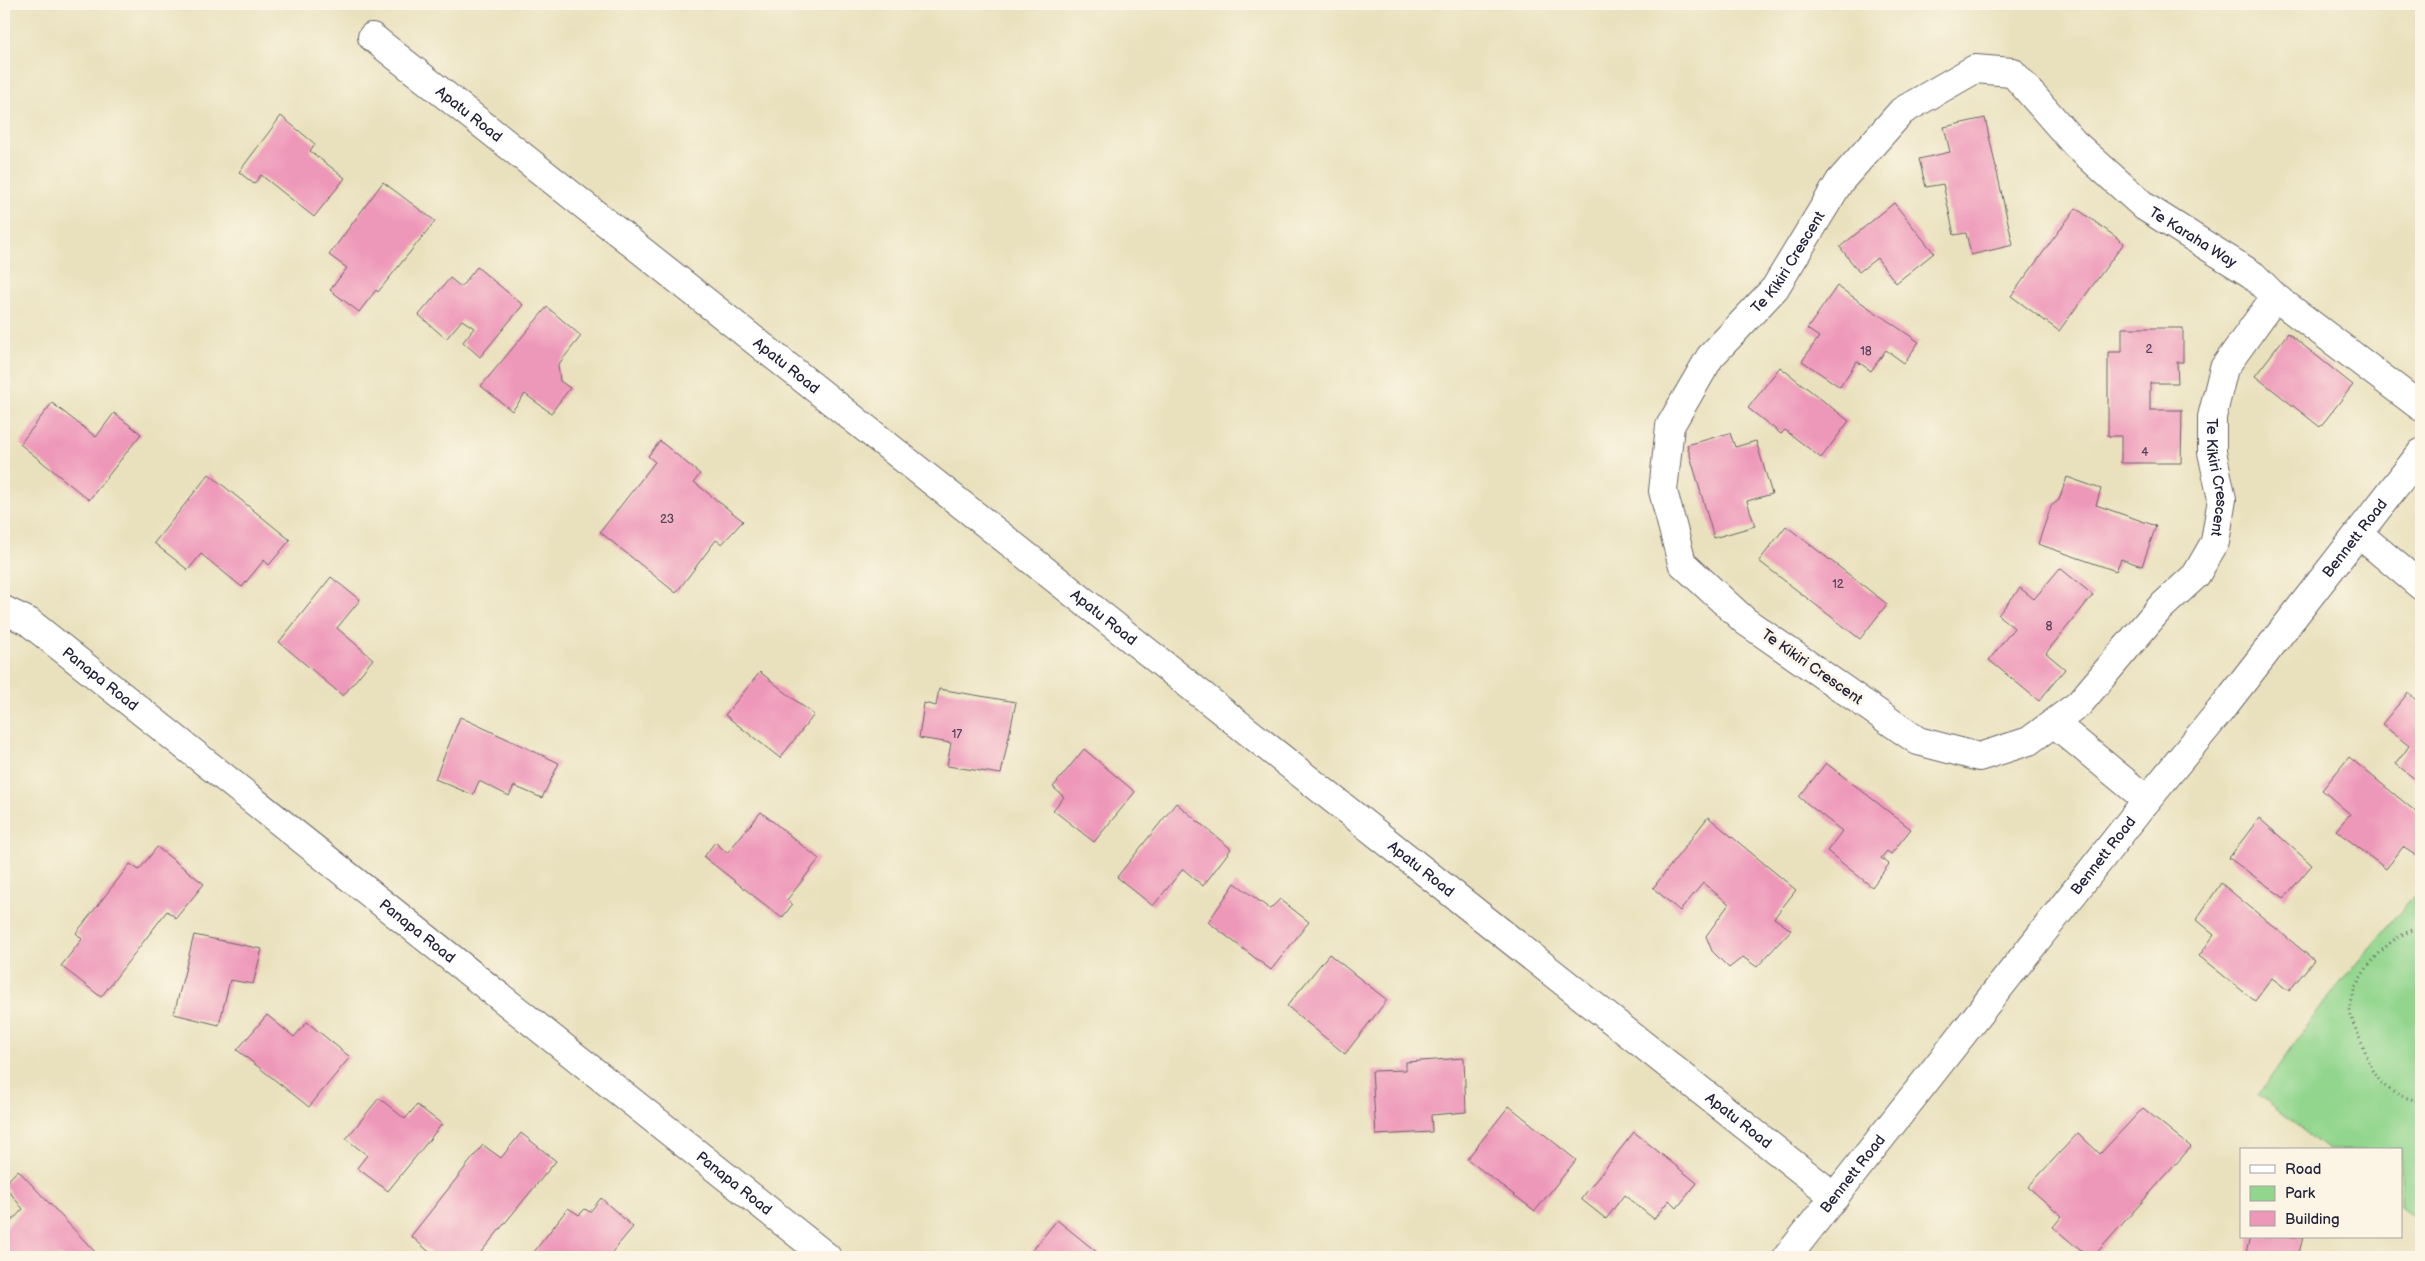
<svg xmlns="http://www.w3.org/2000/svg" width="2425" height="1261" viewBox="0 0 2425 1261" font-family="'Balsamiq Sans',sans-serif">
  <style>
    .green { fill: #92d68e; stroke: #5a7c64 }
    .building { fill: #ee98b9 }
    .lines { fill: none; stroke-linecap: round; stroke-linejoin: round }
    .minor-casing { stroke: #686568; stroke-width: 30 }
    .path { stroke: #686568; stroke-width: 3; stroke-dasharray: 1 4; stroke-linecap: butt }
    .minor { stroke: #fff; stroke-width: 28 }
    .labels { text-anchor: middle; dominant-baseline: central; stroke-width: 5; stroke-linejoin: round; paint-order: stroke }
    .number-label { font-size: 12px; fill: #55405a }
    .street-label { font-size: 15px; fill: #22223b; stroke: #fcf5e5 }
  </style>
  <rect width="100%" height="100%" fill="#fcf5e5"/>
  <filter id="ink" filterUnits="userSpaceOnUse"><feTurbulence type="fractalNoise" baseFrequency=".02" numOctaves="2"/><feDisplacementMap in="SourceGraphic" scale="10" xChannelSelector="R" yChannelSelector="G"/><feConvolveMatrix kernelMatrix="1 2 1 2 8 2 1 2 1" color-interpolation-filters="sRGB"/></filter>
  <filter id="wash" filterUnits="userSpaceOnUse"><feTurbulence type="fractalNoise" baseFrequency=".0096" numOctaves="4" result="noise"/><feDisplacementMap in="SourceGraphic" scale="20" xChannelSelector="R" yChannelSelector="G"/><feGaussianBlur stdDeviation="1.12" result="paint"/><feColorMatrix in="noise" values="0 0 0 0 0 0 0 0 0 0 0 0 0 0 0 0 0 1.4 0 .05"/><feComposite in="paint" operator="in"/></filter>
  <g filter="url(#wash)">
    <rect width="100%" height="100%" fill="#e9e1bd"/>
    <polygon class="green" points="2421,887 2421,1208 2414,1217 2401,1207 2401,1150 2328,1150 2258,1095 2324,1002"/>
    <g id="blocks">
      <g class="building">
        <polygon points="281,116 315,144 310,151 345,178 314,217 261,175 254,184 239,172"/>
        <polygon points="1985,118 2013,245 1971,255 1966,233 1954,235 1943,184 1926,187 1919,159 1950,152 1944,127"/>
        <polygon points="383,182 435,221 378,292 376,290 359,312 330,290 347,268 329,255"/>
        <polygon points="1894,203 1934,253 1896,283 1877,258 1859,272 1840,247"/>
        <polygon points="2076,208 2124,243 2059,331 2011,296"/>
        <polygon points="477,267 523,305 480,357 463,342 474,328 462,320 446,339 419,315 450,278 461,287"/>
        <polygon points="1837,286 1919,342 1904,363 1886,350 1871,371 1857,361 1840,387 1802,361 1819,337 1807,329"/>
        <polygon points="547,307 581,336 558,365 560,381 570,388 551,413 525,394 512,411 481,386"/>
        <polygon points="2122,328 2183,328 2183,362 2177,362 2178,383 2150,383 2150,410 2182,410 2181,463 2121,463 2121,436 2108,436 2108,352 2122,352"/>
        <polygon points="2288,333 2353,385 2320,427 2255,376"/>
        <polygon points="1780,367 1849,421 1821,458 1785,430 1781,434 1748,408"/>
        <polygon points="52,403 96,437 114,413 141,434 89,500 20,444"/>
        <polygon points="1730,433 1735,447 1756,441 1772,494 1747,501 1755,526 1714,538 1687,445"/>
        <polygon points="660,441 700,474 694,482 743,521 722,544 716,540 676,593 600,532 655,462 648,456"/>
        <polygon points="209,474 290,540 269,565 264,560 242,587 201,554 188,570 154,543"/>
        <polygon points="2067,477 2101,489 2096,505 2156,526 2142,566 2121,559 2116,571 2038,544 2051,506 2059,500"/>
        <polygon points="1786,526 1887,604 1860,639 1759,561"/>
        <polygon points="2060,568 2093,595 2046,653 2065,669 2039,701 1989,660 2014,628 1998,615 2020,588 2034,599"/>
        <polygon points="331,577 360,600 337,628 373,659 343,696 279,642"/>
        <polygon points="760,672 814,715 780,758 725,715"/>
        <polygon points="939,689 1016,702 1001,774 947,766 951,743 919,738 924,703 936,706"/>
        <polygon points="2408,693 2421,704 2421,784 2396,764 2409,746 2382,724"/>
        <polygon points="460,717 559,763 542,798 514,786 509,796 479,781 473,795 435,779"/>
        <polygon points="1084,749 1135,792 1094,842 1053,810 1064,797 1053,787"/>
        <polygon points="2349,757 2421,816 2421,853 2418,857 2403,847 2386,869 2336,830 2350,814 2322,790"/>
        <polygon points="1826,763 1911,829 1891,854 1887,851 1881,858 1889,864 1872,887 1827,851 1842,831 1799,797"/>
        <polygon points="1176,803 1231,849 1203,886 1183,869 1153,906 1117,877"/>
        <polygon points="761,812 819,859 787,900 792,905 782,918 704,857 715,842 727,853"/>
        <polygon points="1708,817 1796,890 1774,918 1791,930 1757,967 1743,957 1729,968 1712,951 1706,936 1729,904 1703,883 1680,911 1653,888"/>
        <polygon points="2259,818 2312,865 2284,898 2229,858"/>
        <polygon points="157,847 204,884 176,918 167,911 101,997 61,966 82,939 76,933 130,864 139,870"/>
        <polygon points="1235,883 1270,909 1280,899 1309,922 1271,970 1208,922"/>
        <polygon points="2221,883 2314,960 2289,991 2272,978 2255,1001 2199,956 2214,935 2196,920"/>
        <polygon points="194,935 262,949 253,984 230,980 219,1025 174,1014"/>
        <polygon points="1329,954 1387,1000 1345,1054 1287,1006"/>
        <polygon points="267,1015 294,1037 307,1022 350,1057 309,1107 237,1050"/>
        <polygon points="1464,1058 1466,1112 1431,1115 1432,1132 1376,1135 1372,1071 1406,1070 1406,1062"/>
        <polygon points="379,1098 405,1119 417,1105 442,1124 388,1191 357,1168 367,1155 346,1139"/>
        <polygon points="1509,1106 1576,1160 1535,1211 1467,1159"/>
        <polygon points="2143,1108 2191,1147 2093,1257 2088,1257 2053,1227 2062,1216 2028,1187 2078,1133 2100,1154"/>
        <polygon points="1634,1132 1697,1183 1677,1208 1669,1200 1654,1219 1624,1195 1606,1219 1581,1199"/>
        <polygon points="521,1133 556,1161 477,1257 435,1257 411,1236 483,1145 501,1158"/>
        <polygon points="18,1170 97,1254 93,1257 6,1257 4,1255 4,1229 23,1209 4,1185"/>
        <polygon points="601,1198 633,1227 608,1257 530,1257 568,1208 579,1215 585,1209 590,1212"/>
        <polygon points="1057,1220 1103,1257 1027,1257"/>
        <polygon points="2250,1237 2303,1237 2298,1257 2245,1257"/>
      </g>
    </g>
  </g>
  <g filter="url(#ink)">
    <use href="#blocks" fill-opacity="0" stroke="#686568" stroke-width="1"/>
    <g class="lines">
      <g class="minor-casing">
        <g id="minor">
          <path id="s1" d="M372 37 1835 1197"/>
          <path id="s2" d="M2275 297 2224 368 2212 417V452L2222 499 2215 542 2196 575 2159 609 2079 704 2029 741 1979 757 1918 741 1745 621 1682 563 1663 491 1670 426 1710 357 1775 288 1840 181 1902 111 1975 69 2012 72 2074 143 2145 207 2253 275 2275 297 2421 407"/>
          <polyline points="2359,534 2421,586"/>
          <path id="s3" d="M4 610 29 622 827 1257"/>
          <polyline points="2054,723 2147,800"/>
          <path id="s4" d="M1787 1257 2147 800 2220 711 2421 453"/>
        </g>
      </g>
      <path class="path" d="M2421 926C2413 930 2404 933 2397 938 2379 949 2348 987 2350 1009 2351 1022 2360 1037 2364 1049 2376 1082 2386 1095 2421 1101"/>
      <use href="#minor" class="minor"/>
    </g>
  </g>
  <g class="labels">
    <g class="number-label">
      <text x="2149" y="349">2</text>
      <text x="1866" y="351">18</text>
      <text x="2145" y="452">4</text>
      <text x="667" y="519">23</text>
      <text x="1838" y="584">12</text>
      <text x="2049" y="626">8</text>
      <text x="957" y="734">17</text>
    </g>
    <g class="street-label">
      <text stroke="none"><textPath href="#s1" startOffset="124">Apatu Road</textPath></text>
      <text stroke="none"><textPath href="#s2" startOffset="1852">Te Karaha Way</textPath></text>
      <text stroke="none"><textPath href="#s2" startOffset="1294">Te Kikiri Crescent</textPath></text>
      <text stroke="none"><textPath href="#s1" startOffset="529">Apatu Road</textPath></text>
      <text stroke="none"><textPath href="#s2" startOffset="199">Te Kikiri Crescent</textPath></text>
      <text stroke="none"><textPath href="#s4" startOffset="916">Bennett Road</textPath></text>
      <text stroke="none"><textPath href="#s1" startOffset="934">Apatu Road</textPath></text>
      <text transform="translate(1812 667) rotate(35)">Te Kikiri Crescent</text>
      <text stroke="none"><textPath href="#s3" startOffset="119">Panapa Road</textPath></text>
      <text stroke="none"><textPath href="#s4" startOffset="511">Bennett Road</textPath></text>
      <text stroke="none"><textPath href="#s1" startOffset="1339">Apatu Road</textPath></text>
      <text stroke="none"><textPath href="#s3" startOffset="524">Panapa Road</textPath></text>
      <text stroke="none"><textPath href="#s1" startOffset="1744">Apatu Road</textPath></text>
      <text stroke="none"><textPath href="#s4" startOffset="106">Bennett Road</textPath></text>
      <text stroke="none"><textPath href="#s3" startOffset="929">Panapa Road</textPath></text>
    </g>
  </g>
  <rect width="2425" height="1261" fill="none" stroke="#fcf5e5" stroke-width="20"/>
  <rect x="2240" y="1148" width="162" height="90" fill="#fcf5e5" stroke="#a5a1a1"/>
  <rect x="2250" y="1165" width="25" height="8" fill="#ffffff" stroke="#a5a1a1"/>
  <text x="2285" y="1174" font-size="15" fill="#22223b">Road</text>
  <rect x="2250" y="1186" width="25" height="15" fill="#92d68e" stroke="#a5a1a1"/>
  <text x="2285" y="1198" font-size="15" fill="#22223b">Park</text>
  <rect x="2250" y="1211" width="25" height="15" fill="#ee98b9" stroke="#a5a1a1"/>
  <text x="2285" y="1224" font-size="15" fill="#22223b">Building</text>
</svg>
